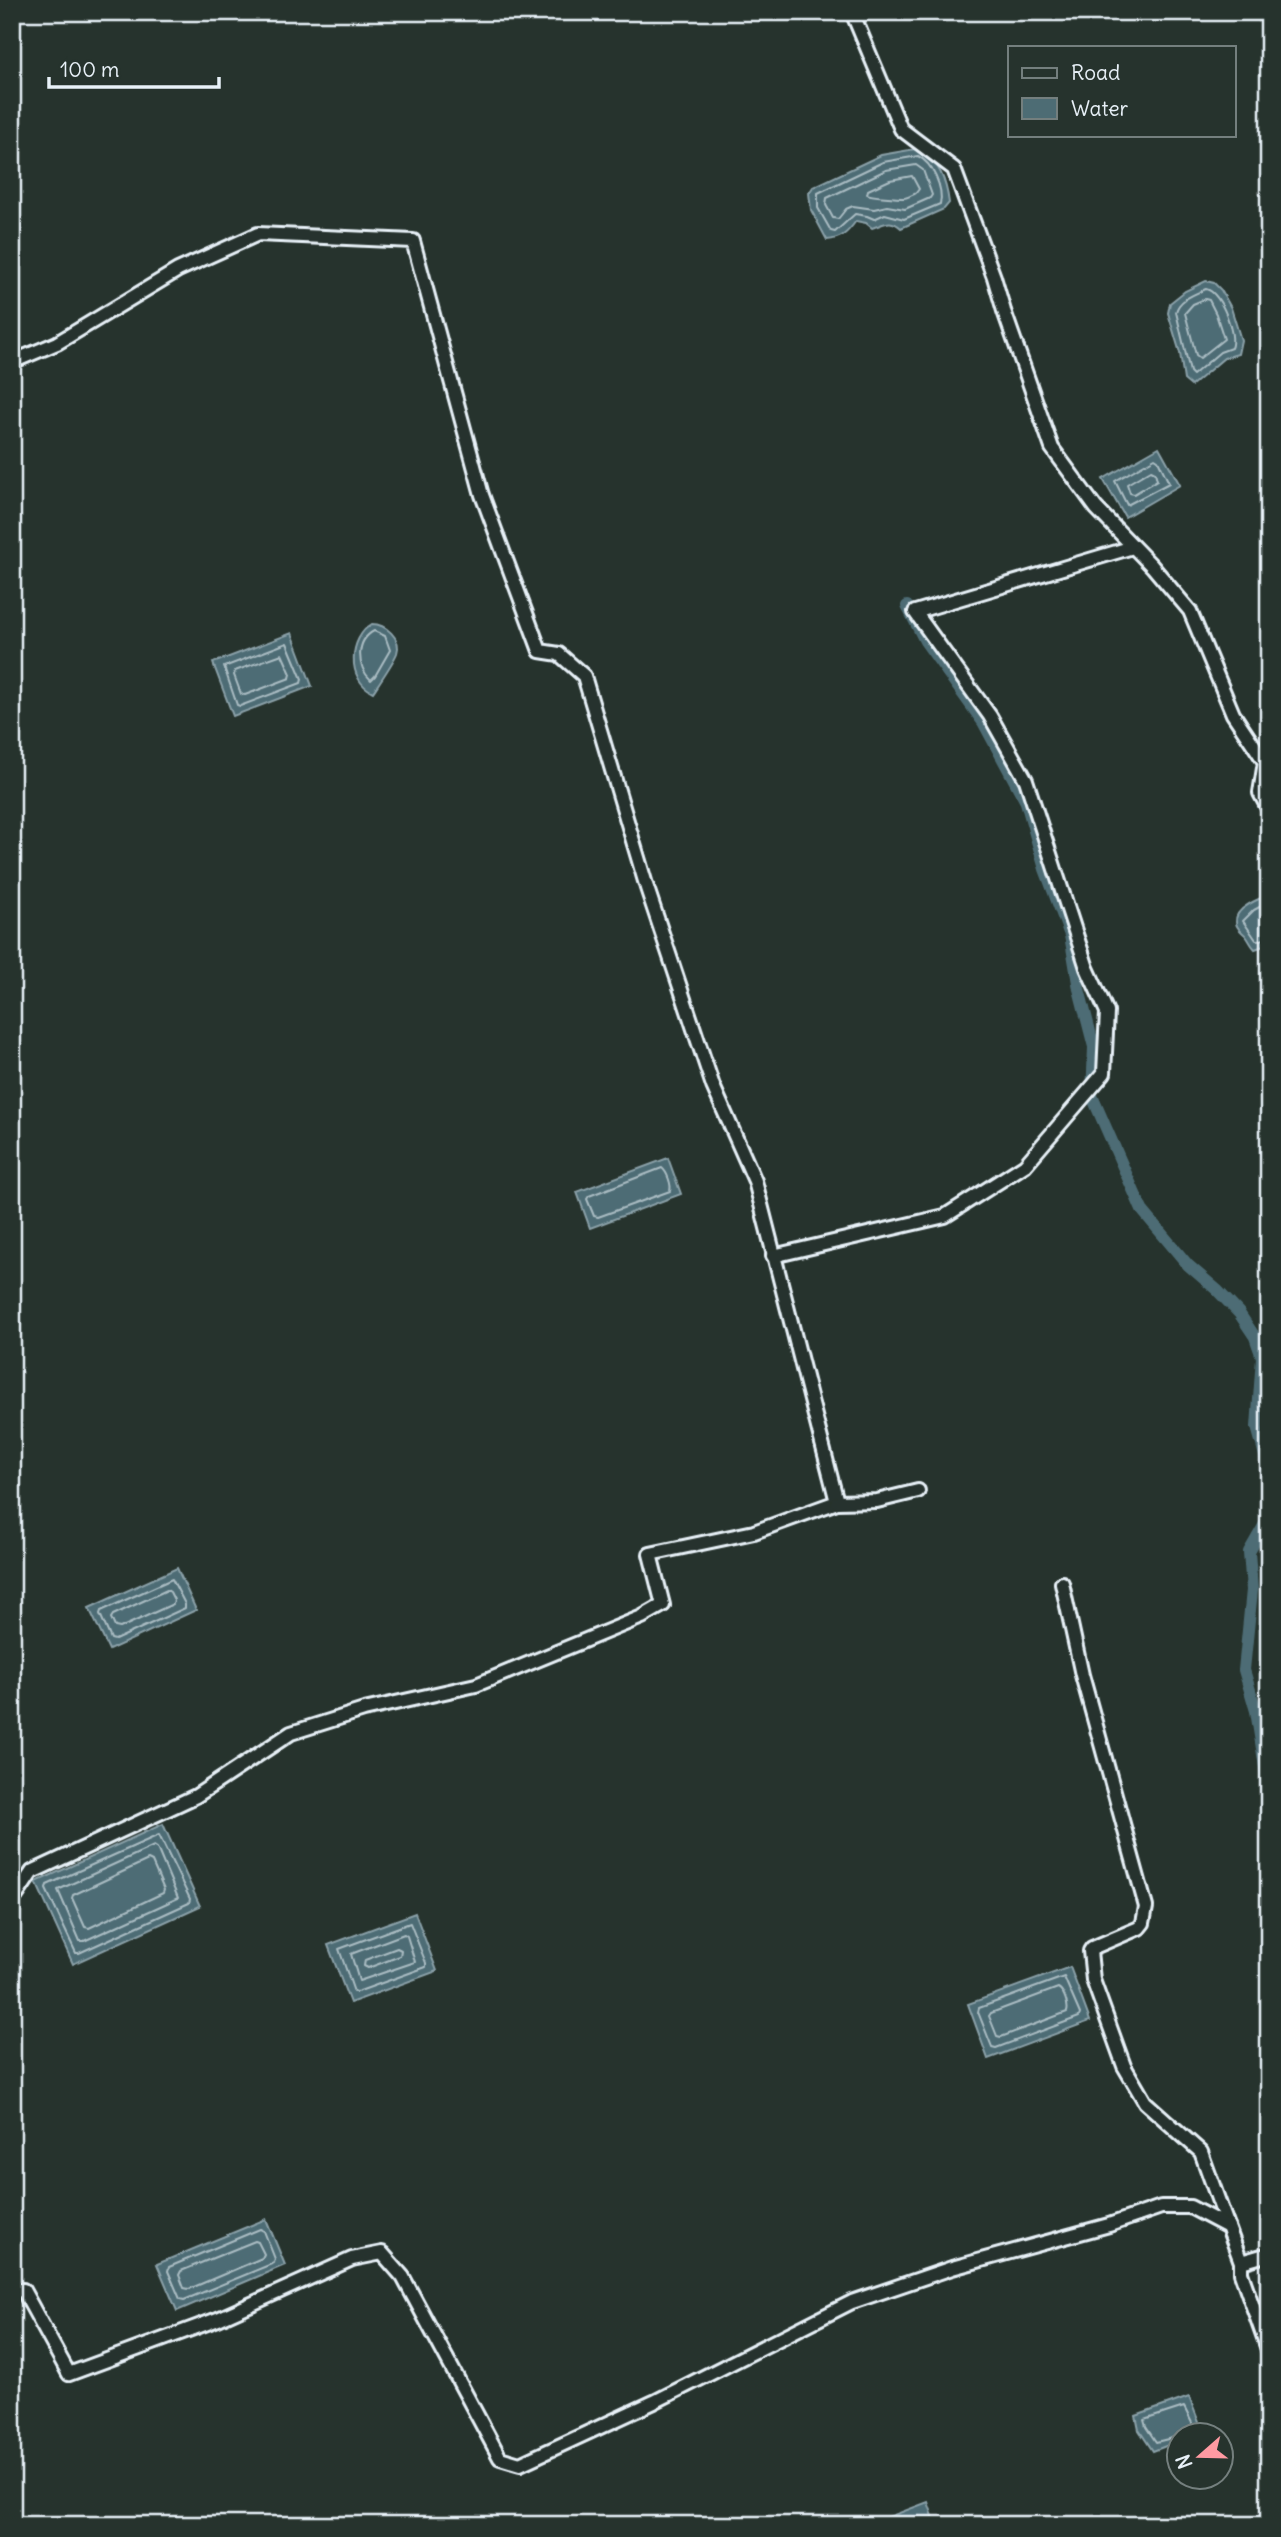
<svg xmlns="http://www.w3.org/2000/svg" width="1281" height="2537" viewBox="0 0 1281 2537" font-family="Delius,sans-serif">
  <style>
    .water { fill: #4d6c74; stroke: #8ba1a9; stroke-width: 2 }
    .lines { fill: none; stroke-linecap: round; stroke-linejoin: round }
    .shore { stroke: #aabcc3; stroke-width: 2 }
    .canal { stroke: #4d6c74; stroke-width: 12 }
    .minor-casing { stroke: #e8f1f8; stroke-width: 18 }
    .minor { stroke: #26332d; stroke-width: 12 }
  </style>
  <rect width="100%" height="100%" fill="#26332d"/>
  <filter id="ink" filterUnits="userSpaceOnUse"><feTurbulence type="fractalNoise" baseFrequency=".0143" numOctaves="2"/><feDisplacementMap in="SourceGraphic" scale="14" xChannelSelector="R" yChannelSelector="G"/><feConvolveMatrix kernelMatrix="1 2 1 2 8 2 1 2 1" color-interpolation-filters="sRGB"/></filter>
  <g filter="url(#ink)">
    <g class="water">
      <path d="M921 148C939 164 946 179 949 203L944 209 901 228C890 218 885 224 872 228L866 223 856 221C848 232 842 239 827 240L811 210 809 193 813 187 881 155Z"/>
      <polygon points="1206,281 1214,283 1221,290 1231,308 1241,340 1238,354 1224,358 1191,386 1184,380 1180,353 1168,313 1170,303 1185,291"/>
      <polygon points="1159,447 1180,485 1125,517 1103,479"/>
      <path d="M372 624C385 624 402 638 397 653 393 663 379 683 373 692 346 680 349 637 372 624Z"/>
      <polygon points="292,633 312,686 233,716 213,663"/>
      <path d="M1269 895V944L1255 949C1250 944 1250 941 1246 936 1242 931 1236 929 1236 922 1234 908 1258 899 1269 895Z"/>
      <polygon points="668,1158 681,1194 590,1228 577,1192"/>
      <polygon points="177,1568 196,1610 109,1650 89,1608"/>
      <polygon points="163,1824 200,1906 73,1964 36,1882"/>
      <polygon points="415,1913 437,1971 350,2003 328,1945"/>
      <polygon points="1070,1967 1090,2021 988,2059 968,2004"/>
      <polygon points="266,2219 285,2265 177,2311 157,2264"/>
      <polygon points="1189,2397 1202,2430 1191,2435 1180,2436 1179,2441 1153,2451 1139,2430 1136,2416"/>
      <polygon points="928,2502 936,2525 876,2525 883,2519"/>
    </g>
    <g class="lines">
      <g class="shore">
        <path d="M918 156C932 163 944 188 940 204L904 219 885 214 874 219 867 216 855 214 835 232 831 231 818 208V193L883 162Z"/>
        <polygon points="916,165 923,170 932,195 930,198 905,209 887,206 874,209 853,206 846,209 838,219 833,218 826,205 827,198 886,170"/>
        <path d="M912 176 919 189 916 193C915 194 906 198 904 198 899 198 870 196 867 194L868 190 890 180Z"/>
        <path d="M1206 289C1221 292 1237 335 1231 348L1220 352 1193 375 1190 372 1176 312C1179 299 1195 294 1206 289Z"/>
        <polygon points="1205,299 1209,300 1216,314 1224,339 1200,358 1196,355 1185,313 1193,304"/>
        <polygon points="1155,458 1158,460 1169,483 1127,505 1115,481"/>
        <polygon points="1151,470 1155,472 1157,480 1134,494 1130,493 1127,484"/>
        <path d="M374 631 385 636 390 650 375 676 371 680C357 667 355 641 374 631Z"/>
        <polygon points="287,643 302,679 301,683 240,706 237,705 224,667"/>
        <polygon points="282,654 291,674 290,678 245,695 241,694 234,675 235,671"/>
        <polyline points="1269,902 1254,910 1243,921 1256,940 1269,939"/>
        <path d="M662 1168C667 1172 672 1185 670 1191L598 1217 594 1216 587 1199 589 1196Z"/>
        <polygon points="172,1579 185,1604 185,1608 115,1640 111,1639 100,1614 101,1611"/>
        <polygon points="167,1590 170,1592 174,1600 173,1604 120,1628 115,1627 111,1618 113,1615"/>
        <polygon points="159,1835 190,1899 189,1903 79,1953 76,1953 46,1889 47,1885"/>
        <polygon points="154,1846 157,1848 178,1898 84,1941 80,1941 58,1890"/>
        <polygon points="148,1860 152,1862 164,1890 163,1893 89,1928 85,1927 72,1898 73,1895"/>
        <polygon points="410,1923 426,1963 426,1967 357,1992 354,1992 339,1949"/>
        <polygon points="404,1934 407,1936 415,1962 359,1981 351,1954"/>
        <polygon points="397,1948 401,1950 400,1956 368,1968 364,1966 365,1960"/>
        <polygon points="1064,1977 1080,2014 1079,2017 996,2048 992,2047 978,2012 979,2008"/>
        <path d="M1058 1988C1064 1991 1069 2006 1067 2012L1001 2037 997 2036 989 2016 991 2013Z"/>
        <polygon points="260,2229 264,2231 275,2259 274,2263 184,2300 180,2299 168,2271 169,2267"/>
        <polygon points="255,2241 258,2242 264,2254 262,2258 189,2289 184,2288 179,2275 181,2271"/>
        <polyline points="1180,2436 1156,2442 1146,2427 1144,2420 1184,2407 1193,2425 1189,2436"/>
      </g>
      <g class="canal">
        <polyline points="907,606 925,641 983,722 1026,802 1045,869 1070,935 1079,989 1094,1047 1092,1096 1142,1210 1188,1265 1217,1290 1239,1313 1255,1337 1262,1357 1257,1427 1269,1470"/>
        <polyline points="1269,1517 1249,1552 1252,1590 1244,1670 1256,1711 1269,1792"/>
      </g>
      <g class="minor-casing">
        <g id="minor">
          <polyline points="852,12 901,129 954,169 994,277 1004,311 1052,448 1096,508 1152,566 1190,611 1233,714 1265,762 1260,793 1269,810"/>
          <polyline points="12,362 57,343 178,270 258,234 413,241 482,495 540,651 559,654 584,676 647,888 713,1086 755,1181 837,1502 754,1532 650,1554 663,1605 642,1617 476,1685 364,1710 291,1733 196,1796 32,1872 16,1896 12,1897"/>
          <polyline points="773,1256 945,1216 1025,1165 1104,1073 1107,1012 1087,968 1026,780 990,716 915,612 1133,547"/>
          <polyline points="837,1502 877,1501 918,1491"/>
          <polyline points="1062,1583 1082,1675 1146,1907 1143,1923 1139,1928 1092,1948 1090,1951 1093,1980 1124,2066 1145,2102 1201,2152 1228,2227"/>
          <polyline points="1241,2262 1241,2273 1269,2352"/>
          <polyline points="12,2290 23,2290 69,2374 218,2319 352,2259 382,2253 403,2277 500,2458 520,2464 654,2402 852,2302 952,2268 1109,2225 1161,2207 1190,2207 1228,2227 1241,2262 1269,2254"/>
        </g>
      </g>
      <use href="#minor" class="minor"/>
    </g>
  </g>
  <rect width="1281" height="2537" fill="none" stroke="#26332d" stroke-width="42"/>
  <rect x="21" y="21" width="1239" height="2495" fill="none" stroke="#e8f1f8" stroke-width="2.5" filter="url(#ink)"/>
  <rect x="1008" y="46" width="228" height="91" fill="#26332d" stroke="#747f7e" stroke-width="2"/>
  <rect x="1022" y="68" width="35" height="10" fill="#26332d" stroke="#747f7e" stroke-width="2"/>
  <text x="1071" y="80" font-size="21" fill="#e8f1f8">Road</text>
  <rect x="1022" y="98" width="35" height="21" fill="#4d6c74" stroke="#747f7e" stroke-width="2"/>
  <text x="1071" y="116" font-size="21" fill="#e8f1f8">Water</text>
  <g transform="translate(1200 2456) rotate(250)"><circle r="33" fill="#26332d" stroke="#747f7e" stroke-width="2"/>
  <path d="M0-5L12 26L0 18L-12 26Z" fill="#ff9aa2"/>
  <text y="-10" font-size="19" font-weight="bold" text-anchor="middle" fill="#e8f1f8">N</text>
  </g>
  <path d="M49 77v10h170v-10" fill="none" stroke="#e8f1f8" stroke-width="3.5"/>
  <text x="60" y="77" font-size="21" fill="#e8f1f8" stroke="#26332d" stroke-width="5" paint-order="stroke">100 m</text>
</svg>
